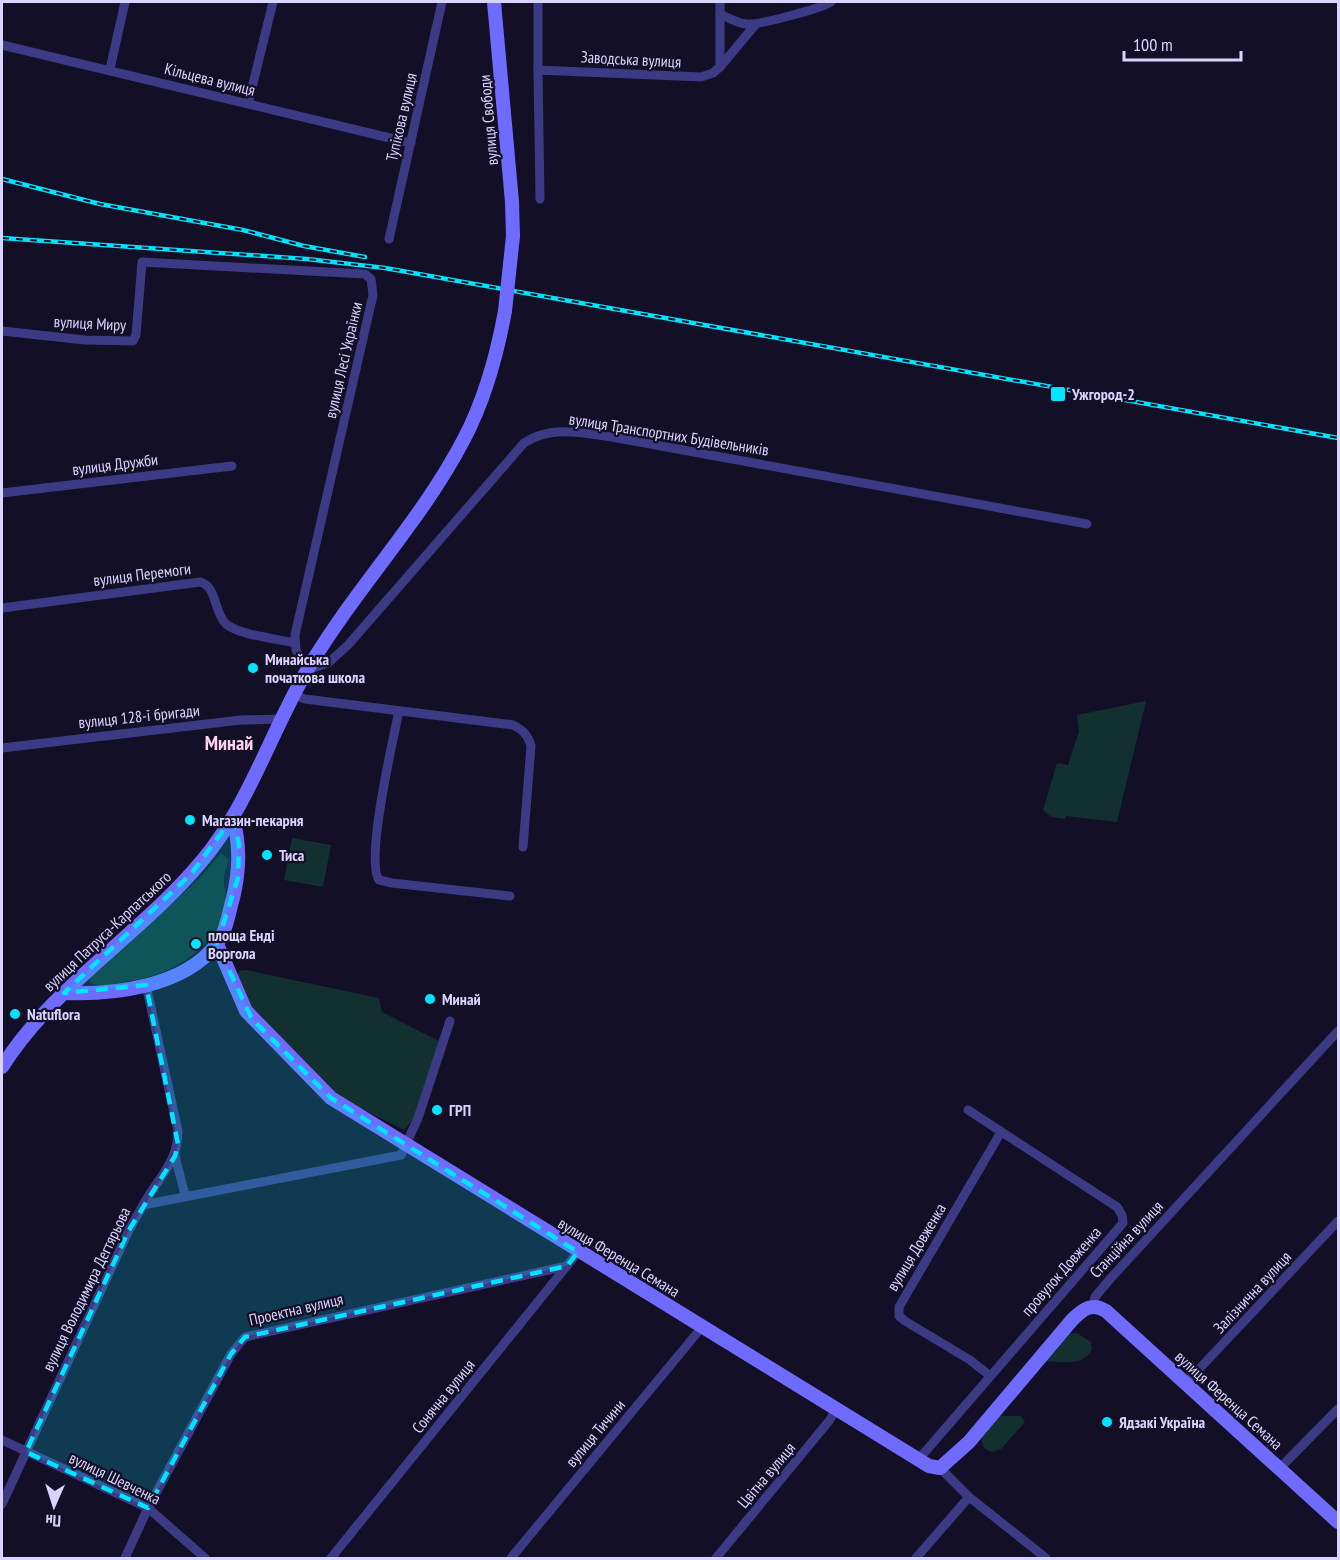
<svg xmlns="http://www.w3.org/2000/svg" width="1340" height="1560" viewBox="0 0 1340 1560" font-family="'PT Sans Narrow',sans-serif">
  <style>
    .green { fill: #12302f }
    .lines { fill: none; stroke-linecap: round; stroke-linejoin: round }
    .street { stroke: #3d3a85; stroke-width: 9 }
    .secondary { stroke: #6f6bff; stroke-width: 14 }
    .rail-casing { stroke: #00e5ff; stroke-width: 4.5 }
    .rail { stroke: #130f26; stroke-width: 2; stroke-dasharray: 7; stroke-linecap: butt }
    .secondary-bridge { stroke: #6f6bff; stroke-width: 14 }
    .marked { fill: #00e5ff; fill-opacity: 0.2; stroke: #00e5ff; stroke-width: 4.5; stroke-dasharray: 12 8; stroke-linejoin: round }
    .poi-dot { fill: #00e5ff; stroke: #130f26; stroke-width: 2 }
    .labels { text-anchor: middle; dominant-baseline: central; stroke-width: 4.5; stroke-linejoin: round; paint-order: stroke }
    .street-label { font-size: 16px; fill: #d9d4ff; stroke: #130f26 }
    .poi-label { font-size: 16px; font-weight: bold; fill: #d9d4ff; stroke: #130f26; text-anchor: start }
    .quarter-label { font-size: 20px; font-weight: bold; fill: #ffd6f0; stroke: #130f26 }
  </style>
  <rect width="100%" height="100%" fill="#130f26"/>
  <g class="green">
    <polygon points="1146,701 1117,822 1066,816 1065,819 1051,817 1043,810 1057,763 1068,765 1079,731 1077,715"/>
    <polygon points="292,838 331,845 323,887 284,880"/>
    <path d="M221 853 229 860C227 866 223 876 224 882 225 891 227 896 226 905 217 947 174 973 135 980 121 982 103 990 90 982V977L198 880Z"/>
    <polygon points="246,970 379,998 382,1012 439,1041 414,1118 404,1130 340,1098 250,1009 237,976 239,971"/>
    <path d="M1077 1333 1091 1342 1092 1349C1084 1367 1061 1362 1044 1361L1066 1334Z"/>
    <path d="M996 1416H1021L1025 1422 1001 1449 992 1452 985 1449C976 1435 986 1426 996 1416Z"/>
  </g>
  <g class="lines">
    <g class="street">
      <polyline points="538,2 538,70 701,77 713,73 720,67 720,2"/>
      <path d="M720 14C728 18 737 23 746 24 756 26 823 8 831 2"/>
      <polyline points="2,45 411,143"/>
      <polyline points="720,67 755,25"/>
      <polyline points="110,69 125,2"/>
      <polyline points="538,70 540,199"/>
      <polyline points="248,104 273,2"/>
      <polyline points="389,239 442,2"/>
      <path d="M2 331 85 340 133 341 136 335 142 262 365 274 371 279 373 295 295 635 296 650 307 670 328 663 348 645 524 443C551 425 582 433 612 437L1087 524"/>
      <polyline points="2,493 232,466"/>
      <path d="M2 608 200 582C217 586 214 613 226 624 239 635 278 639 295 643"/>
      <path d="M293 695 305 699 513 725C523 730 528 735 531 746L523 847"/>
      <path d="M399 711C393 740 365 860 379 880L392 883 510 896"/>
      <polyline points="2,748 241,720 281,719"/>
      <polyline points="175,1156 185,1195"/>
      <path d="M143 1205C158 1178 178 1162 178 1131L146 985"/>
      <polyline points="1093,1306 1095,1297 1110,1279 1338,1031"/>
      <polyline points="989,1375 970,1360 905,1321 899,1316 899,1307 1001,1132"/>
      <polyline points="1186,1383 1338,1221"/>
      <polyline points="2,1440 148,1508 205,1558"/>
      <polyline points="918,1460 1123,1223 1122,1215 1117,1207 968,1110"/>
      <polyline points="940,1468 969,1497 1046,1558"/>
      <polyline points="1280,1468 1338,1409"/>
      <polyline points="2,1504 129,1230 143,1205 401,1155 418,1118 450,1021"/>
      <polyline points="125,1558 148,1508 231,1354 245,1337 567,1266"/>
      <polyline points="331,1558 578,1252"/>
      <polyline points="511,1558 702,1327"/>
      <polyline points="716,1558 829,1421 837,1408"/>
      <polyline points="916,1558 969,1497"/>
    </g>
    <g class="secondary">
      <polyline points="494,2 512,202 513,236"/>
      <path d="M217 944 246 1011 331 1098 929 1466 940 1468 969 1442 1072 1320C1083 1309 1092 1302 1106 1311L1338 1522"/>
      <path d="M64 993C113 995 183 987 216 945 226 933 229 912 233 898 240 869 240 846 233 817"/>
      <path d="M2 1067C53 986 140 935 201 862 248 807 270 734 306 672 353 591 421 522 464 439 485 399 497 355 505 311"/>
    </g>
    <g class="rail-casing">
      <g id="rail">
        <polyline points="2,179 100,204 243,230 304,246 365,257"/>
        <polyline points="2,238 307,259 385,268 1338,438"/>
      </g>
    </g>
    <use href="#rail" class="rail"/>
    <polyline class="secondary-bridge" points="505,311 513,236"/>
  </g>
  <path class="marked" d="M233 817 239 844 238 878 217 944 252 1019 331 1098 578 1252 567 1266 245 1337 231 1354 148 1508 26 1452 129 1230 175 1156 178 1144 146 985 64 993 191 874Z"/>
  <g class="poi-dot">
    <rect x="1050" y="386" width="16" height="16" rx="3"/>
    <circle cx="253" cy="668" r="6"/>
    <circle cx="190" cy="820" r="6"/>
    <circle cx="267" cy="855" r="6"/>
    <circle cx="196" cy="944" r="6"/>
    <circle cx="430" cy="999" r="6"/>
    <circle cx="15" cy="1014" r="6"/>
    <circle cx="437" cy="1110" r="6"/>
    <circle cx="1107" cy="1422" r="6"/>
  </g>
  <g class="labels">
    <g class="street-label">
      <text transform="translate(631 59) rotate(3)">Заводська вулиця</text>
      <text transform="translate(210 79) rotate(14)">Кільцева вулиця</text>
      <text transform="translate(401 117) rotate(-77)">Тупікова вулиця</text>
      <text transform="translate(488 120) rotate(-95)">вулиця Свободи</text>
      <text transform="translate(90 323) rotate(3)">вулиця Миру</text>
      <text transform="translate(343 360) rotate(-77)">вулиця Лесі Українки</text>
      <text transform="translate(669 434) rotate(9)">вулиця Транспортних Будівельників</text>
      <text transform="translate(115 464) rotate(-7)">вулиця Дружби</text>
      <text transform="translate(142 574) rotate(-7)">вулиця Перемоги</text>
      <text transform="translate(139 716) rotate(-6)">вулиця 128-ї бригади</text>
      <text transform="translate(107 931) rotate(-43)">вулиця Патруса-Карпатського</text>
      <text transform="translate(1126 1239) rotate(-47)">Станційна вулиця</text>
      <text transform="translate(916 1247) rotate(-59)">вулиця Довженка</text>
      <text transform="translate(619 1257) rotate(31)">вулиця Ференца Семана</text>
      <text transform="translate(1061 1271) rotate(-49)">провулок Довженка</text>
      <text transform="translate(86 1289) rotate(-64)">вулиця Володимира Дегтярьова</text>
      <text transform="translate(1252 1292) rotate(-47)">Залізнична вулиця</text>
      <text transform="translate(296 1309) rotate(-13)">Проектна вулиця</text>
      <text transform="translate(443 1396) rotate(-51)">Сонячна вулиця</text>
      <text transform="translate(1229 1400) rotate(42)">вулиця Ференца Семана</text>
      <text transform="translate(595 1433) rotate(-50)">вулиця Тичини</text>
      <text transform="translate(766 1475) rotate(-50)">Цвітна вулиця</text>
      <text transform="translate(115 1478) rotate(26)">вулиця Шевченка</text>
    </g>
    <g class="poi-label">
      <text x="1072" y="394">Ужгород-2</text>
      <text x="265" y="659">Минайська<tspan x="265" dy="18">початкова школа</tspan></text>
      <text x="202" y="820">Магазин-пекарня</text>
      <text x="279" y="855">Тиса</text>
      <text x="208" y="935">площа Енді<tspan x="208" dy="18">Воргола</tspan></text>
      <text x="442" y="999">Минай</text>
      <text x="27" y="1014">Natuflora</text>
      <text x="449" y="1110">ГРП</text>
      <text x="1119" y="1422">Ядзакі Україна</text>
    </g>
    <g class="quarter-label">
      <text x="229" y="743">Минай</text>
    </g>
  </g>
  <rect width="1340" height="1560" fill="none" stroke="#d9d4ff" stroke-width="6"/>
  <g transform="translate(54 1506) rotate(183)" stroke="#130f26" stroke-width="4.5" paint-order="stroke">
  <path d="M0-4.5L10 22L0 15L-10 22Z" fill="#d9d4ff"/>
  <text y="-9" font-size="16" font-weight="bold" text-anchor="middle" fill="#d9d4ff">Пн</text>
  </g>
  <path d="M1124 51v9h117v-9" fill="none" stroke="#d9d4ff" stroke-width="3"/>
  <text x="1133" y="51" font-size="18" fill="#d9d4ff" stroke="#130f26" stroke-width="4.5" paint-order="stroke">100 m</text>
</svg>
